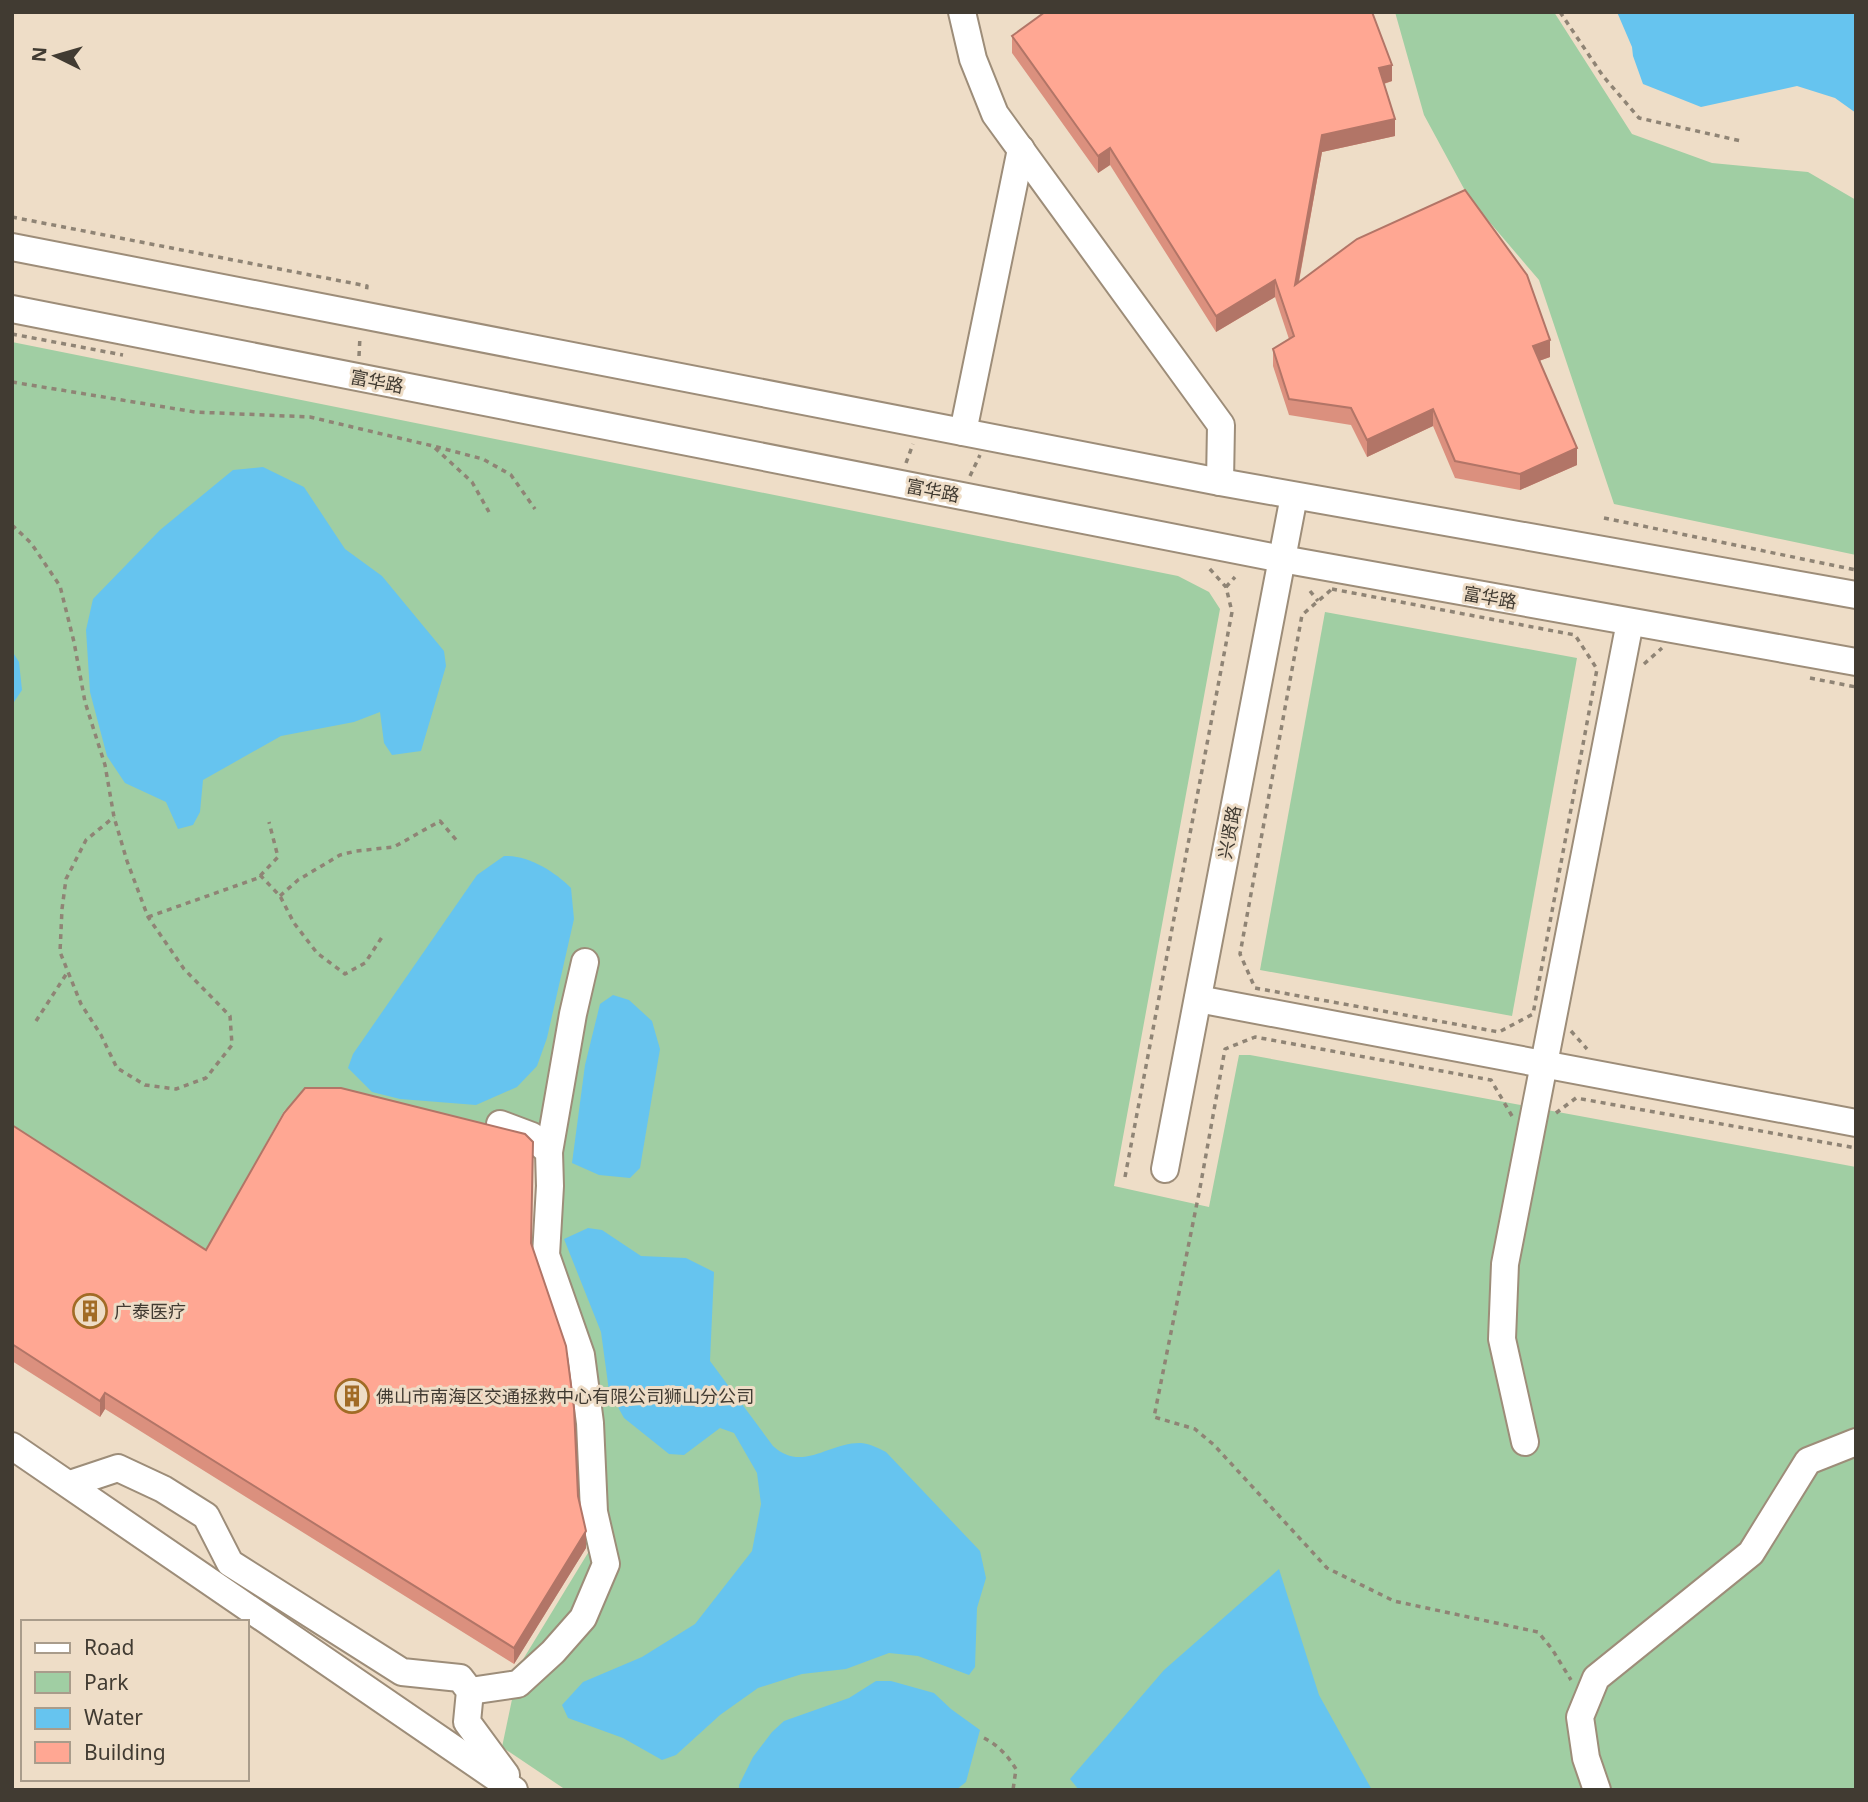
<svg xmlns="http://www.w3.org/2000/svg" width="1868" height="1802" viewBox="0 0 1868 1802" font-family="'Noto Sans','Noto Sans SC',sans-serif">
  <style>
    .green { fill: #a0cea3 }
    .water { fill: #66c4ef }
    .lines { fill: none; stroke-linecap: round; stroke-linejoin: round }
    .minor-casing { stroke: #9d8d79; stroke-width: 30 }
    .path { stroke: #8f8475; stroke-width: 3.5; stroke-dasharray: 5 5; stroke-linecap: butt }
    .minor { stroke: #fff; stroke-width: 26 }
    .wall { fill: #db907e }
    .shaded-wall { fill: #b27567 }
    .building { fill: #ffa793; stroke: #b27567; stroke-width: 2 }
    .labels { text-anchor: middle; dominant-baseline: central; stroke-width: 6; stroke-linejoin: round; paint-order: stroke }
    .street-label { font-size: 18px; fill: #413b32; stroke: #eeddc7 }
    .poi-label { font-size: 18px; fill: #413b32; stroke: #eeddc7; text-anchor: start }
  </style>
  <rect width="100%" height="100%" fill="#eeddc7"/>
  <g class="green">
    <polygon points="1395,12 1554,12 1632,134 1712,163 1808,172 1856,200 1856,555 1614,504 1539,280 1469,198 1424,115"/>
    <polygon points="12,342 1178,576 1209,592 1220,609 1114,1186 1209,1207 1239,1055 1250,1055 1856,1167 1856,1790 566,1790 502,1747 519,1666 594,1543 543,1156 308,1093 284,1111 203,1257 12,1135"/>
    <polygon points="1325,612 1577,658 1512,1016 1260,970"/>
  </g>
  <g class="water">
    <polygon points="1617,12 1856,12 1856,113 1835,98 1797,86 1701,107 1643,84 1633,56 1632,47"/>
    <polygon points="263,467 304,487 345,549 382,576 444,651 446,666 421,751 392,755 384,743 380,712 354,722 281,736 203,780 200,812 193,825 178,829 166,802 125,783 107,756 90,692 86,630 93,599 160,530 233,470"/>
    <polygon points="12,651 19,662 22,690 12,705"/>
    <path d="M504 856C528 855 554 871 571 888L574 919 547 1038 537 1066 517 1087 476 1105 400 1099 372 1092 348 1068 353 1054 477 875Z"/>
    <polygon points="613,995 629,1000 652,1021 660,1049 640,1168 630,1178 599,1175 572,1163 585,1065 600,1004"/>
    <path d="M588 1228 602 1230 641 1256 686 1258 714 1272 710 1361 773 1446C802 1473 829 1442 861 1443 871 1444 878 1448 886 1452L980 1551 986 1578 977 1608 975 1667 969 1675 918 1656 889 1653 846 1669 802 1674 758 1688 720 1715 676 1755 662 1760 623 1738 568 1718 562 1705 583 1682 642 1657 695 1624 752 1551 761 1504 757 1473 734 1433 720 1428 684 1455 669 1454 624 1418 609 1391 601 1332 564 1239Z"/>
    <polygon points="1279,1569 1319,1695 1372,1790 1079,1790 1070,1779 1164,1670"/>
    <polygon points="876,1681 891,1681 934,1693 951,1709 980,1730 966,1782 956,1790 739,1790 739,1785 753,1757 772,1732 784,1721 849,1698"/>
  </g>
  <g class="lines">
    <g class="minor-casing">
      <g id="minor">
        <polyline points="962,12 973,59 995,114 1221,425 1220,482"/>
        <polyline points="12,247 1220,482 1856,595"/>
        <polyline points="12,309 1282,559 1856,662"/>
        <polyline points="963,432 1021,149"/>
        <polyline points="1198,999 1856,1123"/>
        <polyline points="549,1152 573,1014 585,962"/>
        <polyline points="1165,1169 1294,496"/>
        <polyline points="1525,1442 1502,1339 1505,1264 1630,622"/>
        <polyline points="12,1446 514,1790"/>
        <polyline points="70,1484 118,1468 163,1489 206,1516 230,1563 402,1672 460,1678 470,1691 467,1722 506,1775"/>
        <polyline points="470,1691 518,1684 553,1652 583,1618 606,1564 594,1512 590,1423 581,1355 546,1255 550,1186 549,1152 532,1136 500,1124"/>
        <polyline points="1597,1790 1586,1758 1580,1717 1596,1678 1751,1553 1808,1461 1856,1442"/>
      </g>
    </g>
    <g class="path">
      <polyline points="1560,12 1603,76 1639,118 1741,141"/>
      <polyline points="12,217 367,286 366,294"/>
      <polyline points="12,334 123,355"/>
      <polyline points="359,356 360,336"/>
      <polyline points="12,382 195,412 310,417 433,446 483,459 511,475 535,509"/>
      <polyline points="435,448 472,482 489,512"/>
      <polyline points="906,463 913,444"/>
      <polyline points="970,476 980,455"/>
      <polyline points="1604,518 1856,570"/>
      <polyline points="12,525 31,543 60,586 74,642 85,702 105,765 114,817 127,861 148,917 184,969 230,1016 232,1045 206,1078 176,1089 145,1085 117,1068 101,1035 81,1004 60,952 62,909 66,879 86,840 114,817"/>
      <polyline points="1226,587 1235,577"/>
      <polygon points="1332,589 1575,635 1597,669 1533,1014 1499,1032 1255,988 1240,954 1302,615"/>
      <polyline points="1310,591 1318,601"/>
      <polyline points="1644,664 1662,648"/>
      <polyline points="1810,678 1856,687"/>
      <polyline points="260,875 280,896 294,923 317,953 345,974 365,963 384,934"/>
      <polyline points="280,896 298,880 340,855 356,851 394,847 440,821 458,842"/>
      <polyline points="148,917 258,878 278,857 269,822"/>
      <polyline points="36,1021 67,973"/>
      <polyline points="1571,1031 1587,1049"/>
      <polyline points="1556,1113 1576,1098 1856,1148"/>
      <polyline points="1512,1116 1491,1080 1255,1037 1225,1049 1200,1188 1154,1417 1195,1429 1214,1445 1327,1568 1394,1601 1538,1632 1552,1649 1571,1680"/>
      <polyline points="1125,1177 1232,612 1226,587 1208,567"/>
      <path d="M984 1738C998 1745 1008 1756 1016 1769L1013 1790"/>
    </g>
    <use href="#minor" class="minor"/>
  </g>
  <g class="wall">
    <polygon points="1012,36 1392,81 1384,84 1395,136 1322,152 1299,282 1550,357 1539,361 1577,465 1520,490 1455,478 1433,426 1367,457 1351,425 1289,415 1273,366 1273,349 1289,339 1275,297 1216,332 1110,165 1098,173 1012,53"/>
    <polygon points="12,1125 206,1250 531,1244 578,1496 586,1548 514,1664 105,1409 100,1417 12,1361"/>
  </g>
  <g class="shaded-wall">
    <polygon points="1392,65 1392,81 1379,85 1379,68"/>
    <polygon points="1395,119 1395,136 1322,152 1295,302 1295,285 1322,135"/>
    <polygon points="1110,148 1110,165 1098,173 1098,156"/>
    <polygon points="1275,280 1275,297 1216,332 1216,316"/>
    <polygon points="1550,340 1550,357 1533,363 1533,346"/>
    <polygon points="1433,409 1433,426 1367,457 1367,440"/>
    <polygon points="1577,448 1577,465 1520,490 1520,474"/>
    <polygon points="105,1393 105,1409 100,1417 100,1401"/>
    <polygon points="586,1531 586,1548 514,1664 514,1648"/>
  </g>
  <g class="building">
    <polygon points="1045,12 1372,12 1392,65 1379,68 1395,119 1322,135 1295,285 1357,239 1465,190 1527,275 1550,340 1533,346 1577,448 1520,474 1455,461 1433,409 1367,440 1351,408 1289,399 1273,349 1294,336 1275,280 1216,316 1110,148 1098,156 1012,36"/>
    <polygon points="305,1088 341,1088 525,1134 533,1142 531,1243 566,1346 574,1408 578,1496 586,1531 514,1648 105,1393 100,1401 12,1344 12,1125 206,1250 284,1113"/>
  </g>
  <defs>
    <g id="building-ring" transform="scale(1.75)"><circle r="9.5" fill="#eeddc7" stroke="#a16b25" stroke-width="1.5"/><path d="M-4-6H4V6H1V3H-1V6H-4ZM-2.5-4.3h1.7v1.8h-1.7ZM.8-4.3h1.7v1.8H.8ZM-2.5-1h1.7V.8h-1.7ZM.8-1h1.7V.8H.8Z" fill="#a16b25"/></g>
  </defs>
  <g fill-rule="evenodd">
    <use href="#building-ring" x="90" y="1311"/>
    <use href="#building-ring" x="352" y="1396"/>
  </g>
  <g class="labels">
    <g class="street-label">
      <text transform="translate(377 381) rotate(11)">富华路</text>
      <text transform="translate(933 490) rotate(11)">富华路</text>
      <text transform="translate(1490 597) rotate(10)">富华路</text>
      <text transform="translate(1229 832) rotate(-79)">兴贤路</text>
    </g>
    <g class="poi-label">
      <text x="114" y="1311">广泰医疗</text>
      <text x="376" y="1396">佛山市南海区交通拯救中心有限公司狮山分公司</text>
    </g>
  </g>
  <rect width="1868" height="1802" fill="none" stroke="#413b32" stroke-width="28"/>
  <rect x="21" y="1620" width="228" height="161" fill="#eeddc7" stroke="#a99c8b" stroke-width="2"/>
  <rect x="35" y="1643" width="35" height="10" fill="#ffffff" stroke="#a99c8b" stroke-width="2"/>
  <text x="84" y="1655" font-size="21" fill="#413b32">Road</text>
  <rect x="35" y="1672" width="35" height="21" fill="#a0cea3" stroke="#a99c8b" stroke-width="2"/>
  <text x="84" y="1690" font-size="21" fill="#413b32">Park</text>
  <rect x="35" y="1708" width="35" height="21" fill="#66c4ef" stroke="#a99c8b" stroke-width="2"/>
  <text x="84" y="1725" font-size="21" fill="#413b32">Water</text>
  <rect x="35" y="1742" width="35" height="21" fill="#ffa793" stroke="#a99c8b" stroke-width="2"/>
  <text x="84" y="1760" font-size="21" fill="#413b32">Building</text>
  <g transform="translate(56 56) rotate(275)" stroke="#eeddc7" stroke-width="5" paint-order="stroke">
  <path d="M0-5L12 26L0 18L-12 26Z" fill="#413b32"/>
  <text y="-10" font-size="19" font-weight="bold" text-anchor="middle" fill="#413b32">N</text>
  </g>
</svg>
